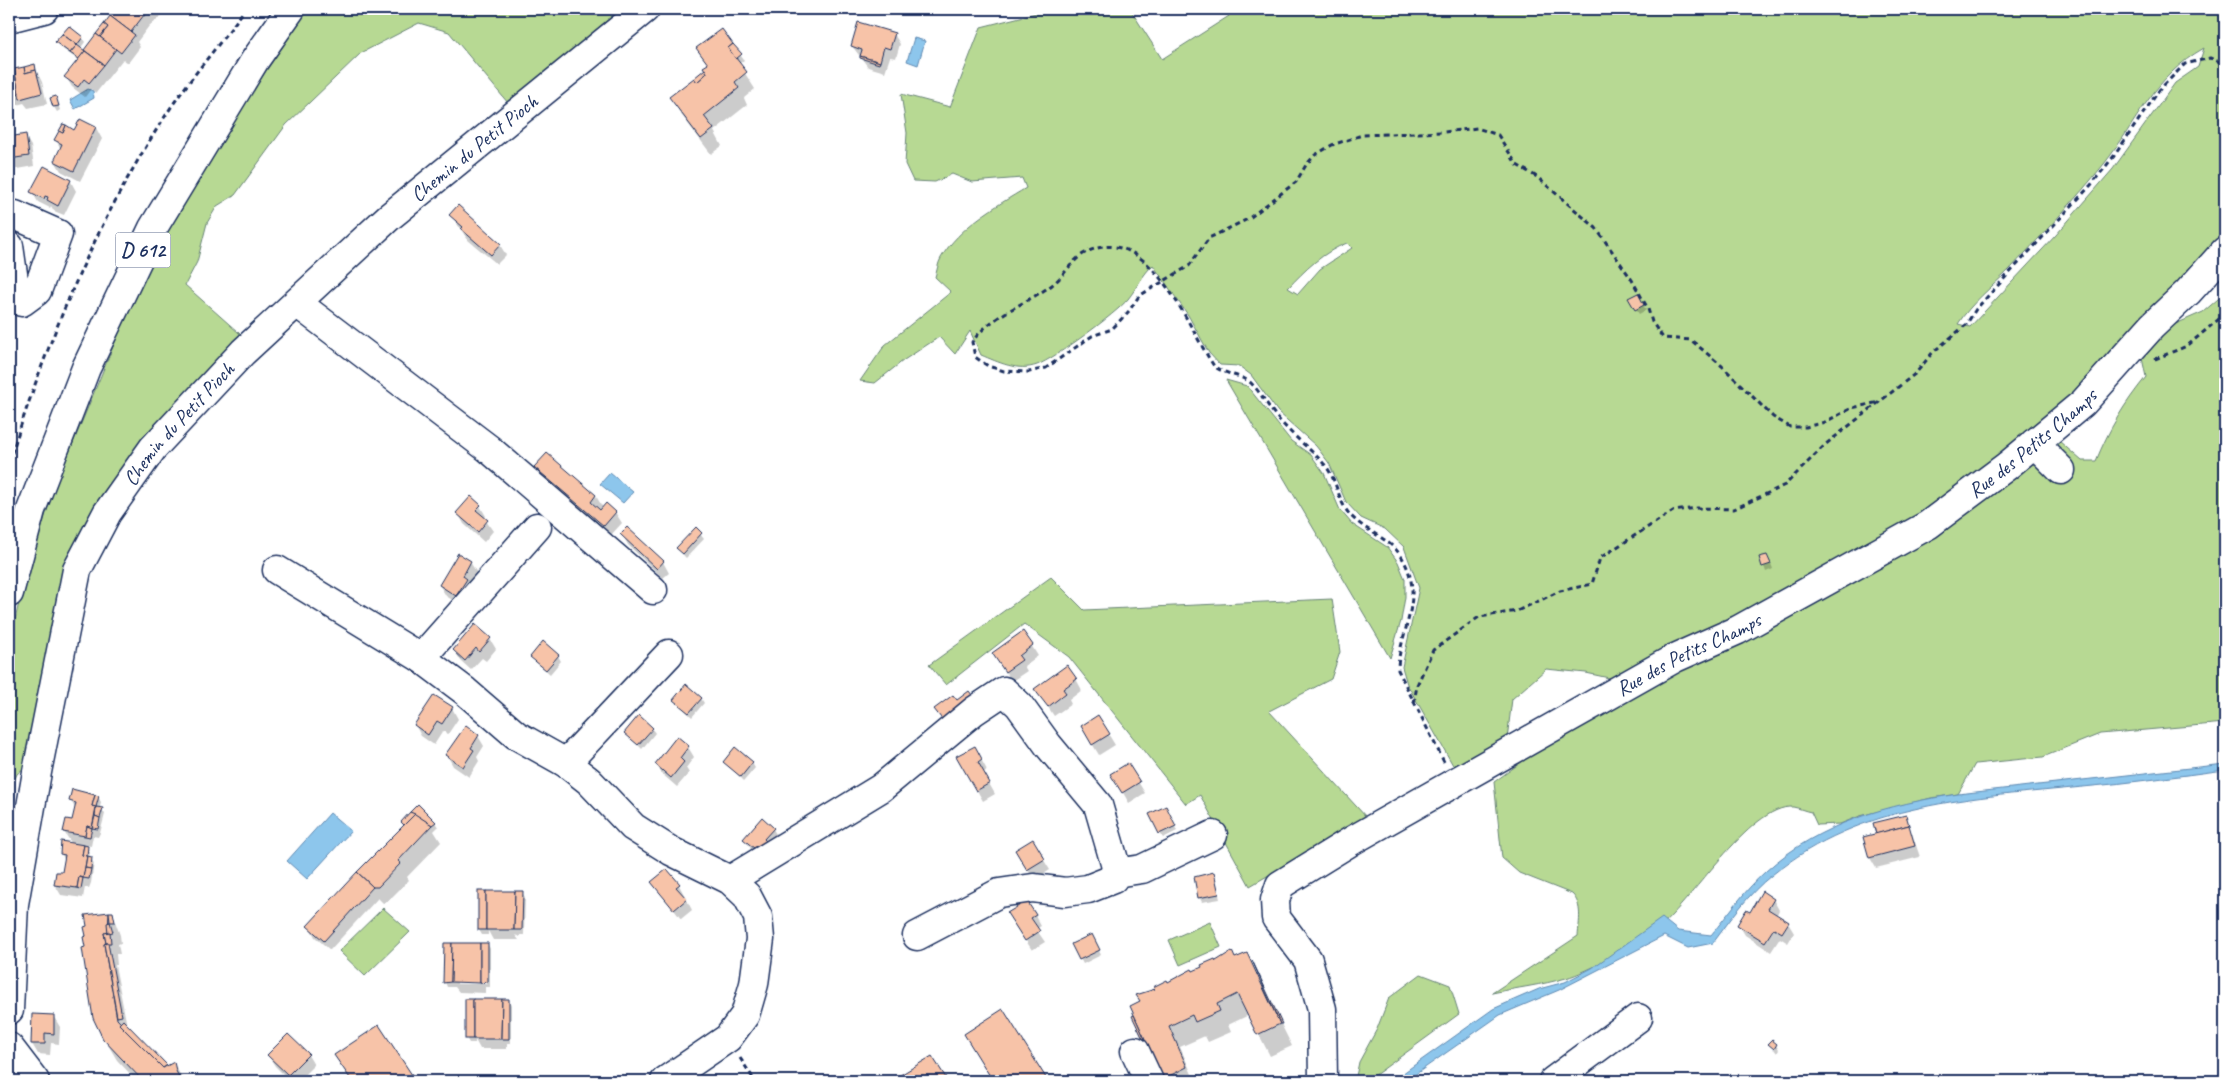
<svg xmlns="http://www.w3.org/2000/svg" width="2234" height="1090" viewBox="0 0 2234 1090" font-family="Caveat,sans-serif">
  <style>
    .green { fill: #b7d993; stroke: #698478; fill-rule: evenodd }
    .water { fill: #8dc6ec; stroke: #5f8ab3 }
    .shadow { fill: #0003; fill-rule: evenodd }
    .building { fill: #f7c3a8; stroke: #1b2f5e }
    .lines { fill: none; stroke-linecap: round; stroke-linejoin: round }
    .minor-casing { stroke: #1b2f5e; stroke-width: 31 }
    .highway-casing { stroke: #1b2f5e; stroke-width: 31 }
    .path { stroke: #1b2f5e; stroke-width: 3; stroke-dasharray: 5 4; stroke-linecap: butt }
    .minor { stroke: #fff; stroke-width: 28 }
    .highway { stroke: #fff; stroke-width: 28 }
    .labels { text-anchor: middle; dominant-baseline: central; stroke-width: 4; stroke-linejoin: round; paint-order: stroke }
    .shield { fill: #fff; stroke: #5f6d8e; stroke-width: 1 }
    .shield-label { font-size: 20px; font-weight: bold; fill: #1b2f5e }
    .street-label { font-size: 21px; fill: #1b2f5e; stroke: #fff }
  </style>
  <rect width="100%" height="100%" fill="#fff"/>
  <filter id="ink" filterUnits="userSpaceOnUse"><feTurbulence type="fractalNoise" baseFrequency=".02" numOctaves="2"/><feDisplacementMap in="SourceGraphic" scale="10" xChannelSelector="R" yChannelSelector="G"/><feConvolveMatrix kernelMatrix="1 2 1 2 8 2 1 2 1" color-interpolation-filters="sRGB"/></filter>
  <g filter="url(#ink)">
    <g class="green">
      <polygon points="308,9 621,9 508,103 449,32 419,23 361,53 286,125 235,195 217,206 207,223 197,262 185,285 247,340 91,529 31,762 17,774 9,792 9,646 20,598 52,494 131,303 164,238 188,194 247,99"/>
      <path d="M1034 9H1130L1162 59 1229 16 1225 9H2225V242L2078 397 1911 522 1735 618C1693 633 1660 657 1623 681L1586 673 1546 669 1512 699 1507 739 1458 774 1407 684 1402 667 1419 588 1404 547 1385 529 1361 518 1346 502 1329 463 1316 446 1278 412 1251 375 1239 366 1220 365 1209 353 1188 315 1153 265C1142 275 1137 288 1128 299 1117 313 1054 359 1037 365 1018 372 998 362 981 355L970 331 955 354 939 337 904 360 875 383 860 381 885 345 951 292 935 277C937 271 938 263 941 258 959 227 996 206 1026 188L1022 178 972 182 952 174 935 182 913 181 905 164 907 133 901 94 950 107 981 27 1036 13ZM2204 48 2198 67 2175 83 2113 169 2056 235 1970 327 1958 324C1971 303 1992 287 2010 269 2042 235 2075 200 2104 164 2138 121 2153 77 2204 48ZM1347 243 1352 248 1320 269 1298 294 1288 288C1305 270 1323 252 1347 243Z"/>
      <path d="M2225 293V723L2100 734 2043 757 1975 764 1958 794 1931 798 1860 816 1840 824 1817 825 1811 812C1805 811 1799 808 1793 807 1750 804 1689 906 1654 932 1634 946 1590 971 1566 978 1542 985 1516 988 1492 993L1578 936C1579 922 1583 905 1572 894L1519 873 1502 858 1494 782 1527 758 1668 669 1990 483 2033 464 2059 441 2082 461H2096C2109 429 2124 404 2146 377L2142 358 2171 326 2203 312Z"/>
      <polygon points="1226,380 1247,386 1291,441 1311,455 1324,473 1340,510 1352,524 1387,547 1398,562 1405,579 1405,597 1401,621 1390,658"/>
      <polygon points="1051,577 1084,610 1332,599 1340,652 1331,679 1269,711 1367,818 1250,886 1200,795 1186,804 1069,657 1024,624 946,685 929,665"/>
      <polygon points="383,908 410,932 365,976 339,951"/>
      <polygon points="1210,922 1221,947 1180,965 1169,940"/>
      <polygon points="1421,974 1450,985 1459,1014 1367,1081 1355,1081 1359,1062 1377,1029 1389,998"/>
    </g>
    <g class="water">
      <polygon points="914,38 925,41 918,65 907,61"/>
      <polygon points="88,89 93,91 94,98 75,109 70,100"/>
      <polygon points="610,473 633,492 623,503 600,484"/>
      <path d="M2225 764V770C2178 776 2130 783 2083 787 1973 798 1862 802 1772 875 1748 894 1731 919 1713 943L1688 948 1664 936 1559 990 1500 1015 1406 1081H1392L1493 1009 1539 989 1565 982 1592 968 1662 918 1678 931 1711 935C1729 913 1745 890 1766 871 1819 823 1889 804 1958 794Z"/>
      <polygon points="330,813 351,831 307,879 287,861"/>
    </g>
    <g class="shadow">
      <polygon points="117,9 169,9 149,26 137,42 140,47 128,63 123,59 96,93 91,89 85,97 72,87 66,77 78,60 60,47 57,42 82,38 85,42 80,49 84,52"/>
      <polygon points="894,34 900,44 896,58 890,57 885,72 868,67 852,46"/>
      <polygon points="732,44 744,60 739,64 755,89 744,98 747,105 714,131 722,146 711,154 680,113 671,98 706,70 708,65 698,49"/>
      <polygon points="9,47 13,65 9,66"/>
      <polygon points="34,66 42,82 47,104 28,108 24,103 9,107 9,72"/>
      <polygon points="56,98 60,110 57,112 54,107"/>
      <polygon points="81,121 96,128 102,139 80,181 61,171 55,161 61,149 56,140 75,131"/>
      <polygon points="25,136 31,146 34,166 11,170 14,194 9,195 9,138"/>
      <polygon points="70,180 76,191 64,215 54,211 51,206 50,208 38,202 32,192"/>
      <polygon points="451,215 500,245 506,255 497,264 468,240"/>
      <polygon points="1637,295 1646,310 1639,314 1630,299"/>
      <polygon points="547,455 596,496 603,508 615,512 622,523 611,535 542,478 536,467"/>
      <polygon points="480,506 486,516 484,518 493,531 484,542 464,524 458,513"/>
      <polygon points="696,529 704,539 686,558 677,548"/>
      <polygon points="622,534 663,562 669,573 663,578 628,545"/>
      <polygon points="458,555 470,562 477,573 469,585 462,606 446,596 440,586"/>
      <polygon points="1761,558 1770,561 1773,569 1766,572"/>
      <polygon points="1023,632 1038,656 1024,666 1027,671 1012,681 1000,664"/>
      <polygon points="490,639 496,649 486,661 482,658 471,670 461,661 454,650"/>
      <polygon points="558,656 561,661 550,674 531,657"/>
      <polygon points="1076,679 1082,690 1069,700 1071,704 1054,716 1036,689"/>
      <polygon points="701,698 704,703 692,717 674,700"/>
      <polygon points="452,708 458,719 448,734 443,731 434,745 421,736 415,725"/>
      <polygon points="1098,717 1115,745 1099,755 1082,727"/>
      <polygon points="652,729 655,733 642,749 626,733"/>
      <polygon points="478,736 484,746 477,757 479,761 469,777 453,766 447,755"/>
      <polygon points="678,738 688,747 694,757 686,768 689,773 677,787 662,774 656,764"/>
      <polygon points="974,747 987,770 983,773 995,794 983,801 958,757"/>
      <polygon points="725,762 752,763 755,768 744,781"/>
      <polygon points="1127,764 1145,793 1129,803 1112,774"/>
      <polygon points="98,797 101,802 100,808 105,814 100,833 98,837 93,836 91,846 86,845 90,852 89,858 94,863 91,883 89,888 85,887 83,898 61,895 55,885 63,874 65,861 61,853 72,844 64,832 73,821 76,810 71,801"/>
      <polygon points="418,806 435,822 438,827 434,831 441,842 407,877 409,880 387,902 383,903 378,898 330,950 315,937 309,926 405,826 402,822"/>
      <polygon points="1168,812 1177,831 1163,838 1160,833"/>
      <polygon points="1906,816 1920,857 1876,868 1870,858 1878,835"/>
      <polygon points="773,829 779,839 766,862 751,849 745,839"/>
      <polygon points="1032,841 1050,870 1034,880 1016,850"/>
      <polygon points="1214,874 1220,899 1202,902 1199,897"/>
      <polygon points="653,882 679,885 692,910 681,919"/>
      <polygon points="480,892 522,892 525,897 524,935 520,935 520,937 515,935 519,940 493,940 488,931 488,935 482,935 479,930"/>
      <polygon points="1773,899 1779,910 1776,916 1788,923 1794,933 1788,943 1780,938 1771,952 1745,935 1739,925"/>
      <polygon points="112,913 120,935 121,943 118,944 120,954 116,954 117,965 115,965 127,1026 167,1068 174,1064 184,1081 137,1081 117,1060 104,1038 86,948 89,926 87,916"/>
      <polygon points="1035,915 1041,926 1036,929 1045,942 1032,950 1015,924"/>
      <polygon points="1094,940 1101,955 1083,964 1072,944"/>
      <path d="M488 944 490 949V987H485V993L459 992 455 987H447L445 982ZM457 981H486V984H457Z"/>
      <polygon points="1246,954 1292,1046 1270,1056 1249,1015 1228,1025 1231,1032 1208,1042 1205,1036 1180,1047 1195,1081 1166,1081 1164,1078 1168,984 1216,962 1235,959"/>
      <polygon points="509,1000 511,1005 511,1043 507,1043 507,1049 480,1049 475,1040 475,1043 469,1043 466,1038"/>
      <polygon points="1003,1011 1046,1081 994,1081 974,1050"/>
      <polygon points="54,1017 60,1027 59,1044 51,1043 50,1055 38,1054 32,1044"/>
      <polygon points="379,1027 415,1081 352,1081 345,1071"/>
      <polygon points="1770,1044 1776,1045 1779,1050 1777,1053"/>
      <polygon points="268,1055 308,1055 314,1065 298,1081 290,1081 275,1066"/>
      <polygon points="931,1058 946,1081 894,1081"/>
    </g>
    <g class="building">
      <polygon points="115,9 135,9 144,15 131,32 110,16"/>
      <polygon points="135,9 151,9 145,16"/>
      <polygon points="110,16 135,35 121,53 100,37 108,27 104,24"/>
      <polygon points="858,22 895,33 890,49 884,47 880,62 860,56 862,50 851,46"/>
      <polygon points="104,24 108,27 100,37 96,34"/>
      <polygon points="69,26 83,37 77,45 62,34"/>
      <polygon points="722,29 733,44 728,48 747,72 735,82 739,88 704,116 714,129 701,139 669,97 694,78 697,82 707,73 703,67 708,64 696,48"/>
      <polygon points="62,34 77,45 70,53 55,42"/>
      <polygon points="96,34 116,49 104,65 84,50"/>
      <polygon points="733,44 742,54 736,59 728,48"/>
      <polygon points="77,45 85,51 79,59 70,53"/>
      <polygon points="85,51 104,65 89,83 84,79 78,87 64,77"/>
      <polygon points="860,56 880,62 879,64 860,58"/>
      <polygon points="35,64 36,70 25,73 24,67"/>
      <polygon points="24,67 25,73 36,70 42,93 20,99 14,69"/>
      <polygon points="14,69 19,93 9,95 9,70"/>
      <polygon points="705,69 707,73 697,82 694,78"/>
      <polygon points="56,96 59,106 53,107 50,98"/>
      <polygon points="80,119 96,127 74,171 54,161 62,144 54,140 59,131 63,133 66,125 74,130"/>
      <polygon points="63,124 66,125 63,133 59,131"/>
      <polygon points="26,134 29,156 9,159 9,137"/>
      <polygon points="44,166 71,180 58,206 47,200 48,197 45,196 44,199 30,192"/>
      <polygon points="458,205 501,244 491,255 461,229 463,227 449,215"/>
      <polygon points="1638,293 1644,305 1635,310 1628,298"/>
      <polygon points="547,453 596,495 591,502 600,510 606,503 616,512 604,526 534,467"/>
      <polygon points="471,496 481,505 476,510 488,520 478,532 456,513"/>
      <polygon points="627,527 664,561 657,569 620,534"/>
      <polygon points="696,527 702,533 683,554 676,548"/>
      <polygon points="458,553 471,561 463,576 467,579 456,596 439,585"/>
      <polygon points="1767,555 1771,564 1762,567 1759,557"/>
      <polygon points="475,624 491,638 479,652 476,648 465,661 453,650"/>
      <polygon points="1023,631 1033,645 1019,656 1022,660 1005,672 992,653"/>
      <polygon points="543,641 559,655 546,670 530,657"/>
      <polygon points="1067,665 1077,679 1063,689 1066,693 1048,707 1034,689"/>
      <polygon points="686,684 702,698 689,713 673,700"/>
      <polygon points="969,691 975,699 945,723 934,709 953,695 957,700"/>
      <polygon points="434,695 453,707 442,724 437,721 428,735 414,725"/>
      <polygon points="639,715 653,728 638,745 624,733"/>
      <polygon points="1098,715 1110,734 1092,745 1081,726"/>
      <polygon points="466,725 479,735 471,748 474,750 463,767 445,755"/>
      <polygon points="677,736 689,746 680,758 684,762 671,778 655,764"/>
      <polygon points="975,746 982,759 978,762 990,783 976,791 956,756"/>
      <polygon points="735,747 753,762 741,777 723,762"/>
      <polygon points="1128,763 1140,782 1122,793 1110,774"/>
      <polygon points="72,789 95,795 92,806 96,807 92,828 87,826 85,836 63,832 66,819 72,820 76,803 69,801"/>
      <polygon points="95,795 99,796 96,807 92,806"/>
      <polygon points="418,804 436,822 432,825 410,812"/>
      <polygon points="1166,806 1176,826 1159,834 1149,814"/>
      <polygon points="96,807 103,808 100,818 95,816"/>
      <polygon points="410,812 415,814 404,825 401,822"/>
      <polygon points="415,814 432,825 398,861 401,863 378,887 373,887 357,872"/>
      <polygon points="1906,815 1909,825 1876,834 1873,823"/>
      <polygon points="95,816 100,818 98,829 92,828"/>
      <polygon points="762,817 774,828 764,839 768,843 760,853 743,839"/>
      <polygon points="1909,825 1915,846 1869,858 1863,837"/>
      <polygon points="87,826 92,828 90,837 85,836"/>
      <polygon points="1033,839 1045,859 1027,870 1015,850"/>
      <polygon points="61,841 84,845 82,855 87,856 83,878 79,877 77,888 54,885 56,872 62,872 65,855 60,854"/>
      <polygon points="84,845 88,846 87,856 82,855"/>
      <polygon points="87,856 92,857 91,869 85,868"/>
      <polygon points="85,868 91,869 89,879 83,878"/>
      <polygon points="667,869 680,884 676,887 687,899 674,910 651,882"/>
      <polygon points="357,872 373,887 324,941 307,926"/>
      <polygon points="1214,872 1219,894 1198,898 1194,877"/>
      <polygon points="79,877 83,878 81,889 77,888"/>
      <rect x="478" y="891" width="8" height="39"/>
      <polygon points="486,891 515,891 514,930 486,930"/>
      <polygon points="515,891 523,891 522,930 514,930"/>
      <polygon points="1762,891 1774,899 1768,909 1789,922 1782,933 1774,928 1765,942 1737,925 1746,910 1750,912"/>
      <polygon points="1027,901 1036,915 1031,918 1040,931 1025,941 1007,913"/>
      <polygon points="109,912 108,933 104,933 106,943 104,944 117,1019 163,1068 174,1062 176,1071 181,1081 143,1081 103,1039 93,1018 82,948 85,947 83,937 86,936 84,927 87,926 85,915"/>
      <polygon points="109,912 113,912 115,922 110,922"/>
      <polygon points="110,922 113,932 108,933 107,923"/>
      <polygon points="110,932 111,943 106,943 104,933"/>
      <polygon points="1092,934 1100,950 1079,960 1071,944"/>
      <polygon points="108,943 122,1016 117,1017 104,944"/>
      <polygon points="444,943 452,943 451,982 443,983"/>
      <polygon points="452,943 480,943 480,983 451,982"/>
      <polygon points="480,943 488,943 488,982 480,983"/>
      <polygon points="1232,951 1235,958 1247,953 1280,1024 1257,1035 1237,994 1217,1004 1220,1011 1195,1022 1192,1015 1169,1026 1187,1067 1163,1079 1130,1006 1140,1001 1136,995 1155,989 1153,987 1167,980 1168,982 1192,969 1193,971 1202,967 1201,965 1215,959 1216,961"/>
      <polygon points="1252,960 1282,1024 1280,1024"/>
      <rect x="465" y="999" width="8" height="40"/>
      <polygon points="473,999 502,999 501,1039 473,1039"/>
      <polygon points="502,999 509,999 509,1039 501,1039"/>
      <polygon points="1003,1009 1048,1081 993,1081 964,1034"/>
      <polygon points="32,1014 54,1015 54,1034 45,1033 45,1044 31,1044"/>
      <polygon points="1134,1015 1163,1079 1162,1079 1132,1016"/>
      <polygon points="123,1020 167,1065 163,1068 119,1024"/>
      <polygon points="379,1025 416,1081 352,1081 334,1055"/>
      <polygon points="288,1034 309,1054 288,1075 267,1055"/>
      <polygon points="1772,1040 1777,1044 1774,1049 1768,1044"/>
      <polygon points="932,1056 948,1081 892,1081 892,1080"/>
    </g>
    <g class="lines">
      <g class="minor-casing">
        <g id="minor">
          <polyline points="9,18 44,9"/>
          <polyline points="9,215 15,215 58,234 37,291 22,302 14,281 9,246"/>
          <polyline points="297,303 489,449 653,590"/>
          <polyline points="2034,443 2061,470"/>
          <polyline points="277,570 421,658 465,691 516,735 566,763 589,781 633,827 671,851 730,880 747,896 758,917 760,939 754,984 745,1015 728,1038 665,1081"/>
          <polyline points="421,658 537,527"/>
          <polyline points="566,763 669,654"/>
          <polyline points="1115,873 1142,869 1213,835"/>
          <polyline points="730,880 881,788 974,711 1004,691 1019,705 1048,745 1098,805 1116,867 1113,879 1088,889 1065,892 1033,888 999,893 917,936"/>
          <path id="s1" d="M9 1010 14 904 37 772 77 570 107 513 153 448 243 352 389 217 645 9"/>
          <polyline points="9,1047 35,1081"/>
          <polyline points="1135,1051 1149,1081"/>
          <path id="s2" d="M1323 1081 1322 1009 1308 960 1276 918 1275 900 1280 885 1353 840 1675 658 1738 630 1928 525 2007 466 2083 403 2152 326 2188 292 2225 251"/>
          <polyline points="1553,1081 1638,1018"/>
        </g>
      </g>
      <g class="highway-casing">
        <polyline id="highway" points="9,593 31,510 86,368 153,228 255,60 291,9"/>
      </g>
      <g class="path">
        <polyline points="2155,359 2187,346 2225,314"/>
        <path d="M9 462C47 341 95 224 164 118 188 80 219 46 245 9"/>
        <polyline points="1414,703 1417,685 1433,650 1479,617 1517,611 1560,591 1592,584 1600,558 1673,511 1697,508 1734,509 1785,485 1826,444 1916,373 1933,352 1966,325 1976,309 2091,185 2114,156 2160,89 2185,64 2210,58 2225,64"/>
        <path d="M1444 762 1398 670C1398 638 1420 606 1409 573 1398 538 1373 538 1351 516 1337 501 1338 481 1325 465 1312 450 1295 438 1282 423 1270 411 1263 395 1251 383 1242 375 1225 375 1214 366 1187 327 1149 219 1085 253 1072 260 1064 276 1052 285 1026 304 991 315 972 342L975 357 988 366 1004 371 1029 372 1046 368 1092 336 1112 329 1129 311 1139 296 1189 266 1209 238 1248 219 1296 182 1306 165 1315 155 1332 145 1362 135 1444 132 1477 128 1498 135 1517 165 1537 177 1596 228 1632 280 1648 309 1652 322 1663 338 1691 340 1722 366 1773 417 1790 427H1806L1825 422 1852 408 1879 402"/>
        <polyline points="740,1058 755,1081"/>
      </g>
      <use href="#minor" class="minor"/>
      <use href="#highway" class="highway"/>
    </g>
  </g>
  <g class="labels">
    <rect class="shield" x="115.5" y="232.5" width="55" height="35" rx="4"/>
    <g class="shield-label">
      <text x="143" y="250">D 612</text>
    </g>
    <g class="street-label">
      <text stroke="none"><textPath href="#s1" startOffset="1030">Chemin du Petit Pioch</textPath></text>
      <text stroke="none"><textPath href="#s1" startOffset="625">Chemin du Petit Pioch</textPath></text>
      <text stroke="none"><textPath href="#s2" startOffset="1084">Rue des Petits Champs</textPath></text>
      <text stroke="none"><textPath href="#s2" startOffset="679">Rue des Petits Champs</textPath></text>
    </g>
  </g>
  <rect width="2234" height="1090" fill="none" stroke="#fff" stroke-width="30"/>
  <rect x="15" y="15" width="2204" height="1060" fill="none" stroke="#1b2f5e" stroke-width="2" filter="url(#ink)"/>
</svg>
